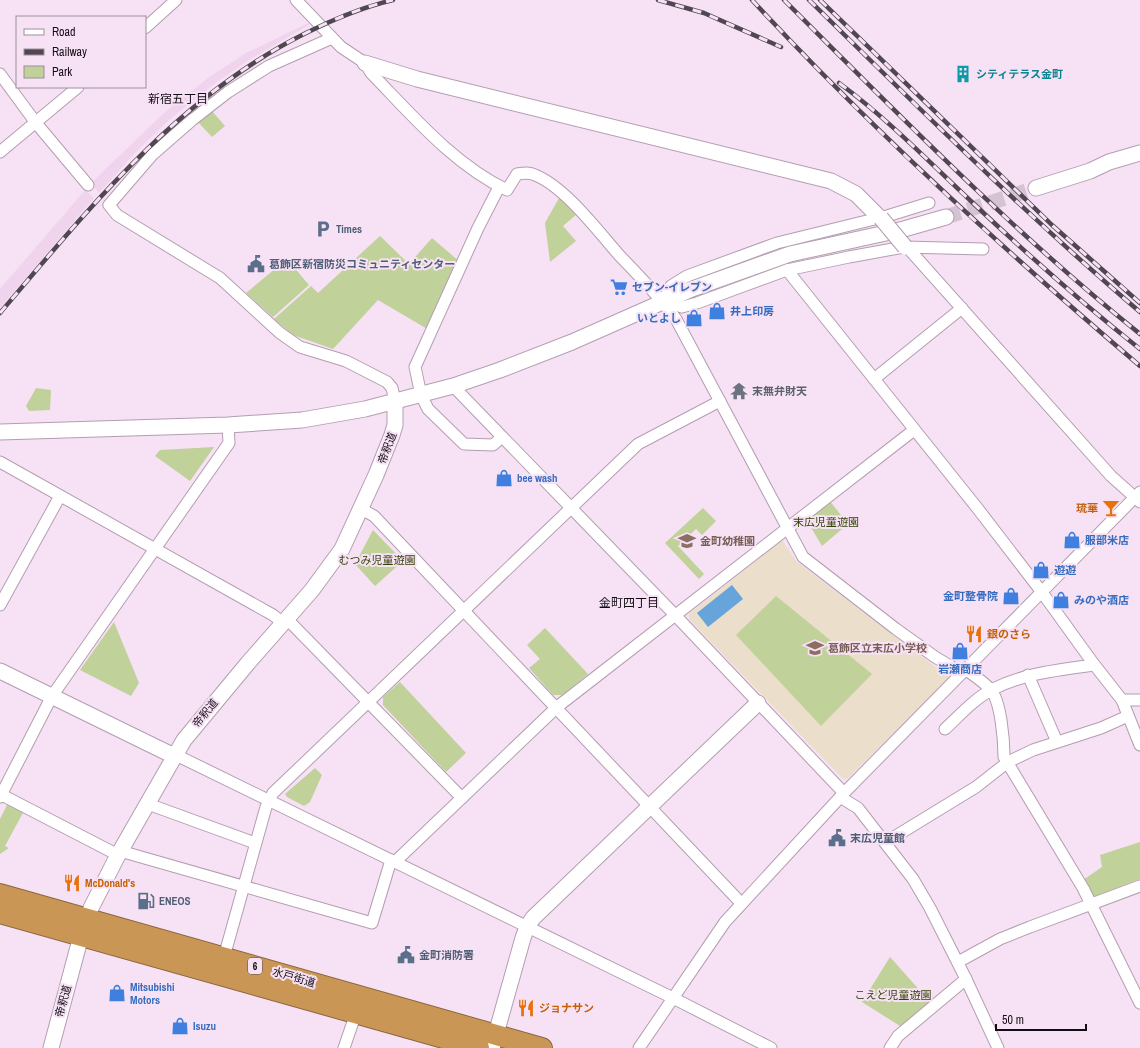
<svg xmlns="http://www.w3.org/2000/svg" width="1140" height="1048" viewBox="0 0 1140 1048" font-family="'Archivo Narrow','Noto Sans JP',sans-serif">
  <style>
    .built { fill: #f0d4ed }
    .education { fill: #ebdeca }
    .green { fill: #c0d19a }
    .water { fill: #66a4da }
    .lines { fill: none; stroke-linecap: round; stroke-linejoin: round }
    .secondary-tunnel { stroke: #d5c2d3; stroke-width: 15; stroke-dasharray: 15 8; stroke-linecap: butt }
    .street-casing { stroke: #b39eb0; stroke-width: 13 }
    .secondary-casing { stroke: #b39eb0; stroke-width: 17 }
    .highway-casing { stroke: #8a663f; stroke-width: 22 }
    .street { stroke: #fff; stroke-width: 11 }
    .secondary { stroke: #fff; stroke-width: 15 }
    .highway { stroke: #ca9656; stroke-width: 20 }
    .rail-casing { stroke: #514751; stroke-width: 4.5 }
    .rail { stroke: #f7e2f5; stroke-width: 3; stroke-dasharray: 9; stroke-linecap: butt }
    .secondary-bridge-casing { stroke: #b39eb0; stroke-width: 17; stroke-linecap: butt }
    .secondary-bridge { stroke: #fff; stroke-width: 15 }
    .labels { text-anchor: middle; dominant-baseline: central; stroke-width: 4; stroke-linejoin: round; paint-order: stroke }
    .shield { fill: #f7e2f5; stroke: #574d57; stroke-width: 1 }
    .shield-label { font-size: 10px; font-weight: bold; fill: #130d13 }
    .culture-label { font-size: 11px; font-weight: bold; fill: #0d838f; stroke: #f7e2f5; text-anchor: start }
    .service-label { font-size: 11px; font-weight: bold; fill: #4e5e75; stroke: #f7e2f5; text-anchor: start }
    .shop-label { font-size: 11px; font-weight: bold; fill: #366cbe; stroke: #f7e2f5; text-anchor: start }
    .worship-label { font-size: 11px; font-weight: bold; fill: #5b616d; stroke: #f7e2f5; text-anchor: start }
    .street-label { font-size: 11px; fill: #130d13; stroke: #f7e2f5 }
    .food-label { font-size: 11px; font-weight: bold; fill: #c56008; stroke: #f7e2f5; text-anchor: start }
    .park-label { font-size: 11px; fill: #334006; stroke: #f7e2f5 }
    .education-label { font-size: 11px; font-weight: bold; fill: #785e54; stroke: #f7e2f5; text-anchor: start }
    .neighbourhood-label { font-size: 12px; fill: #130d13; stroke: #f7e2f5 }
  </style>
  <rect width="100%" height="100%" fill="#f7e2f5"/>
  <g class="built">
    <polygon points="308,23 309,25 249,60 214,84 170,119 135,153 99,193 91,183 165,112 208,78 246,53"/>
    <polygon points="85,190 94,198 0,308 0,289"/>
  </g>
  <polygon class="education" points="782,540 797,562 950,678 847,779 842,778 689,619 689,614"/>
  <g class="green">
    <polygon points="212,111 225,126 212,137 198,122"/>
    <polygon points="559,198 571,206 577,214 563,226 576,241 550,262 545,223"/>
    <polygon points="380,236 409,264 432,238 460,262 429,330 378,300 333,349 293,335 274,319 311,286 318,293"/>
    <polygon points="287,259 309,285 273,317 246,293"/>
    <polygon points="36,388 51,390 50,410 29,411 26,406"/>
    <polygon points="214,447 190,481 155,456 160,450"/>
    <polygon points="829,500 848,524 822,546 806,519"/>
    <polygon points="703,508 716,521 702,535 696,529 678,546 704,574 699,579 665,543"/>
    <polygon points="373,530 403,561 375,586 355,564"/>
    <polygon points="776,596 872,674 821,726 736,635"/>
    <polygon points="114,622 139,683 131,696 80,670"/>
    <polygon points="545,628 588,674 562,695 553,695 529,668 540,659 527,645"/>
    <polygon points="400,682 466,753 446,772 383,705 383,697"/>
    <polygon points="315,768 322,775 310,802 304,806 287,797 285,794"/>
    <polygon points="8,803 24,811 5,846 9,848 0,854 0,819"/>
    <polygon points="1140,842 1140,879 1093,897 1083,880 1102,867 1100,855"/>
    <polygon points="890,957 931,1003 900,1026 862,1002"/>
  </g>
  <polygon class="water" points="732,585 743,599 708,627 697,613"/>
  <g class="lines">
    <polyline class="secondary-tunnel" points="946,217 1036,188"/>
    <g class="street-casing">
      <g id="street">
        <path d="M296 0 341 47 365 63 371 73C412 115 453 164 507 190L517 174C524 173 529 172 535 175 565 187 598 231 619 255 639 276 659 296 676 319L803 557 896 629 935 657 962 673"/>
        <polyline points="145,28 176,0"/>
        <polyline points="332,38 269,66 228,92 192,120 153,154 109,205 117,215 220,278 280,333 300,347 346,361 387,382 392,388 395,401"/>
        <polyline points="0,74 36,123 88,185"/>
        <polyline points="0,152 78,87"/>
        <polyline points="499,187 478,228 415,367 421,395 428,409 464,444 493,445 502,437"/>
        <polyline points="907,247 1111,476 1140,502"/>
        <polyline points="787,270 978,509 1041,591 1093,663 1122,700 1140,700"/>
        <polyline points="663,301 682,307 697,303 787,270 849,257 904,247 983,249"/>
        <polyline points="663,301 671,286 687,276 777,243 887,216 929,203"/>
        <polyline points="874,379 962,308"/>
        <polyline points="453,386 675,615 844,793"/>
        <polyline points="0,462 273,615 283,623"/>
        <polyline points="361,509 374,516 741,903"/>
        <polyline points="0,605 60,496"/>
        <polyline points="287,619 462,798"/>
        <path d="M965 669C973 675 983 681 990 689 1001 700 1004 741 1004 757L1083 888 1140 1003"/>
        <polyline points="1028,675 1057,742"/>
        <polyline points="1122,700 1140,745"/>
        <path d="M945 729C959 716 975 698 993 689 1025 673 1059 670 1094 665"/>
        <polyline points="176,755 673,998 771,1048"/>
        <polyline points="0,794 118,855"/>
        <polyline points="0,797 52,696 229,443 228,425"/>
        <polyline points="840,797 858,808 913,879 930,908 966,979"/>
        <polyline points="148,804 255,843"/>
        <polyline points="886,842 976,787 1008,762 1033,750 1101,728 1128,716"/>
        <polyline points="120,851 372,923 391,860"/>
        <polyline points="397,863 399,858 557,707 914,430"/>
        <polyline points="224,957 266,807 273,793 638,444 720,401"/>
        <polyline points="958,962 1000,939 1030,927 1140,886"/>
        <polyline points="344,1048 356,1013"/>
        <polyline points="639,1048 725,922 844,793 1140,492"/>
        <polyline points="890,1048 898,1036 966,979 998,1048"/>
      </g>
    </g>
    <g class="secondary-casing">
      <g id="secondary">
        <polyline points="365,63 417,79 831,181 856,194 880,218"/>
        <polyline points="1036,188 1090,171 1109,162 1140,153"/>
        <polyline points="0,432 228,425 302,420 365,409 453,386 500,370 572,342 692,289 790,254 904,229 946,217"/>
        <polyline points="0,671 174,756 176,755"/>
        <polyline points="51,1048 81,936 91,908 118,855 184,740 248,663 312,590 342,549 376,475 392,435 395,425 395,401"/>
        <polyline points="492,1048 523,938 527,927 533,918 758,703"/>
      </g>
    </g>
    <g class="highway-casing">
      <g id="highway">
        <polyline points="0,894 542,1048"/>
        <polyline points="0,913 479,1048"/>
      </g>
    </g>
    <use href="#street" class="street"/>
    <use href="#secondary" class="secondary"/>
    <use href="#highway" class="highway"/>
    <g class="rail-casing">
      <g id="rail">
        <polyline points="658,0 704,13 781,47"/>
        <path d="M752 0C873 131 1005 251 1140 366"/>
        <path d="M784 0C899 115 1013 232 1140 334"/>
        <path d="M809 0C917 106 1025 214 1140 312"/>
        <polyline points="820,0 1052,225 1140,303"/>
        <path d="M839 83C888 119 929 162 974 204 1027 254 1082 303 1140 349"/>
        <path d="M0 313C90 207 179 96 306 33 334 19 363 7 393 0"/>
      </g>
    </g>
    <use href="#rail" class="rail"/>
    <g class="secondary-bridge-casing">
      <polyline id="secondary-bridge" points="881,218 905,247"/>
    </g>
    <use href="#secondary-bridge" class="secondary-bridge"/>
  </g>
  <defs>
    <g id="building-bare" transform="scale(1.38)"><path d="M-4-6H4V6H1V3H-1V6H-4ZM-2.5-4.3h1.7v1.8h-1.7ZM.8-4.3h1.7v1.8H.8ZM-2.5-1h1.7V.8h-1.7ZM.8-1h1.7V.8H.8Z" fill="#0f9aa8" stroke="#f7e2f5" stroke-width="2.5" paint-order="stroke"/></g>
    <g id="parking-bare" transform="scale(1.38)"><path d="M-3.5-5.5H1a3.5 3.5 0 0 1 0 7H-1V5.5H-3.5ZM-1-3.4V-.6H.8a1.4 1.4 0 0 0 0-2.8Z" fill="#5c6f8a" stroke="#f7e2f5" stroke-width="2.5" paint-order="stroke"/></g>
    <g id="civic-bare" transform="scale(1.38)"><path d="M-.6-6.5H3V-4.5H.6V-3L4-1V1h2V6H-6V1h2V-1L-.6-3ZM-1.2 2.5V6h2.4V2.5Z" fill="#5c6f8a" stroke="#f7e2f5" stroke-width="2.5" paint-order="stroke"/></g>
    <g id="supermarket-bare" transform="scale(1.38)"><path d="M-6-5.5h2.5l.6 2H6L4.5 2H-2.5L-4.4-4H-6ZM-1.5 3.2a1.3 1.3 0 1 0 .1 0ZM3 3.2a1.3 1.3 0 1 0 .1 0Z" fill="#3f7fe0" stroke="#f7e2f5" stroke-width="2.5" paint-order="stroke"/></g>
    <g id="shop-bare" transform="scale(1.38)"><path d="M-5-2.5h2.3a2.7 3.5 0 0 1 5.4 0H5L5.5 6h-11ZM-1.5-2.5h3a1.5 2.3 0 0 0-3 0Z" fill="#3f7fe0" stroke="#f7e2f5" stroke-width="2.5" paint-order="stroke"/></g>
    <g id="temple-bare" transform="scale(1.38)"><path d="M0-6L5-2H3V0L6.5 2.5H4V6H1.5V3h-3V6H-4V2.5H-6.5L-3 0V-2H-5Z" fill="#6b7280" stroke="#f7e2f5" stroke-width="2.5" paint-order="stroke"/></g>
    <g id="bar-bare" transform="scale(1.38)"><path d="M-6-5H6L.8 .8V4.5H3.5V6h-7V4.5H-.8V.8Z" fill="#e8710a" stroke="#f7e2f5" stroke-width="2.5" paint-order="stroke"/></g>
    <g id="school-bare" transform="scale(1.38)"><path d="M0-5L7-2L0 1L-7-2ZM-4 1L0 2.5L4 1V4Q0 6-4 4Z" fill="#8d6e63" stroke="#f7e2f5" stroke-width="2.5" paint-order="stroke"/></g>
    <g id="restaurant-bare" transform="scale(1.38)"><path d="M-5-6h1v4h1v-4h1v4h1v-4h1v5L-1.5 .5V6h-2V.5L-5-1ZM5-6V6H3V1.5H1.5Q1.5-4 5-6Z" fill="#e8710a" stroke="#f7e2f5" stroke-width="2.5" paint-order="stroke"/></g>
    <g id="fuel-bare" transform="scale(1.38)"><path d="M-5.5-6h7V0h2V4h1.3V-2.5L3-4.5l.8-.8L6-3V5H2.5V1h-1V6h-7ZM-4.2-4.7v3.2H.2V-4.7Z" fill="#5c6f8a" stroke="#f7e2f5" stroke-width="2.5" paint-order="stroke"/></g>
  </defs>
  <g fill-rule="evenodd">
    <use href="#building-bare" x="963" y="74"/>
    <use href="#parking-bare" x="323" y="229"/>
    <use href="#civic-bare" x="256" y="264"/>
    <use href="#supermarket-bare" x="619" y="287"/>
    <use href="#shop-bare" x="717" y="311"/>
    <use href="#shop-bare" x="694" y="318"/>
    <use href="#temple-bare" x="739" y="391"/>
    <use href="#shop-bare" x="504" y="478"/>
    <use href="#bar-bare" x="1111" y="508"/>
    <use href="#shop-bare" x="1072" y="540"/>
    <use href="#school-bare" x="687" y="541"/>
    <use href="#shop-bare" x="1041" y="570"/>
    <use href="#shop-bare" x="1011" y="596"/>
    <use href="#shop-bare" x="1061" y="600"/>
    <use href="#restaurant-bare" x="974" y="634"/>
    <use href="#school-bare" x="815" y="648"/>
    <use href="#shop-bare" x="960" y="651"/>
    <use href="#civic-bare" x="837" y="838"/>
    <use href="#restaurant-bare" x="72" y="883"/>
    <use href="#fuel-bare" x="146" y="901"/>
    <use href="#civic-bare" x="406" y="955"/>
    <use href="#shop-bare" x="117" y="993"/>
    <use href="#restaurant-bare" x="526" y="1008"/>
    <use href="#shop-bare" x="180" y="1026"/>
  </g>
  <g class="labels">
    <rect class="shield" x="248" y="958" width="14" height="16" rx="3"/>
    <g class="shield-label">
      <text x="255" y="966">6</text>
    </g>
    <g class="culture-label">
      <text x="976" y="74">シティテラス金町</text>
    </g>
    <g class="service-label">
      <text x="336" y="229">Times</text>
      <text x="269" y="264">葛飾区新宿防災コミュニティセンター</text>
      <text x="850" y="838">末広児童館</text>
      <text x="159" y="901">ENEOS</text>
      <text x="419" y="955">金町消防署</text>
    </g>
    <g class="shop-label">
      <text x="632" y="287">セブン-イレブン</text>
      <text x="730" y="311">井上印房</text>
      <text x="681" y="318" text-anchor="end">いとよし</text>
      <text x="517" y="478">bee wash</text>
      <text x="1085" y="540">服部米店</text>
      <text x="1054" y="570">遊遊</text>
      <text x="998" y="596" text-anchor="end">金町整骨院</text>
      <text x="1074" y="600">みのや酒店</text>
      <text x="960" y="669" text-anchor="middle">岩瀬商店</text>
      <text x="130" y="987">Mitsubishi<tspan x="130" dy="13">Motors</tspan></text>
      <text x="193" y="1026">Isuzu</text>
    </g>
    <g class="worship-label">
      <text x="752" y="391">末無弁財天</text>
    </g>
    <g class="street-label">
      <text transform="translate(387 448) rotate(-70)">帝釈道</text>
      <text transform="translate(205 713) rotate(-51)">帝釈道</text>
      <text transform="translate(294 977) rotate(16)">水戸街道</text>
      <text transform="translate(63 1001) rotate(-75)">帝釈道</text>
    </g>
    <g class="food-label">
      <text x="1098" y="508" text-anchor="end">琉華</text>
      <text x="987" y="634">銀のさら</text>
      <text x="85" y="883">McDonald's</text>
      <text x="539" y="1008">ジョナサン</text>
    </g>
    <g class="park-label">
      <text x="826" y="522">末広児童遊園</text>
      <text x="377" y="560">むつみ児童遊園</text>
      <text x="893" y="995">こえど児童遊園</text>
    </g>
    <g class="education-label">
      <text x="700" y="541">金町幼稚園</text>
      <text x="828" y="648">葛飾区立末広小学校</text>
    </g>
    <g class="neighbourhood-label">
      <text x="178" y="99">新宿五丁目</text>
      <text x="629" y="603">金町四丁目</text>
    </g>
  </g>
  <rect x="16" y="16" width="130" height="72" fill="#f7e2f5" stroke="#9c8d9b"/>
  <rect x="24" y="29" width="20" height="6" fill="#ffffff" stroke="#9c8d9b"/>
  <text x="52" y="36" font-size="12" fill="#130d13">Road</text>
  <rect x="24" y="49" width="20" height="6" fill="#514751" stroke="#9c8d9b"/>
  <text x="52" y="56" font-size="12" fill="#130d13">Railway</text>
  <rect x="24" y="66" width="20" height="12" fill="#c0d19a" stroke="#9c8d9b"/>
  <text x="52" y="76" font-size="12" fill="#130d13">Park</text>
  <path d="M996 1024v6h90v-6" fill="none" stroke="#130d13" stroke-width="2"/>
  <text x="1002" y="1024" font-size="12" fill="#130d13" stroke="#f7e2f5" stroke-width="3" paint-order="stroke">50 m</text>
</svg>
